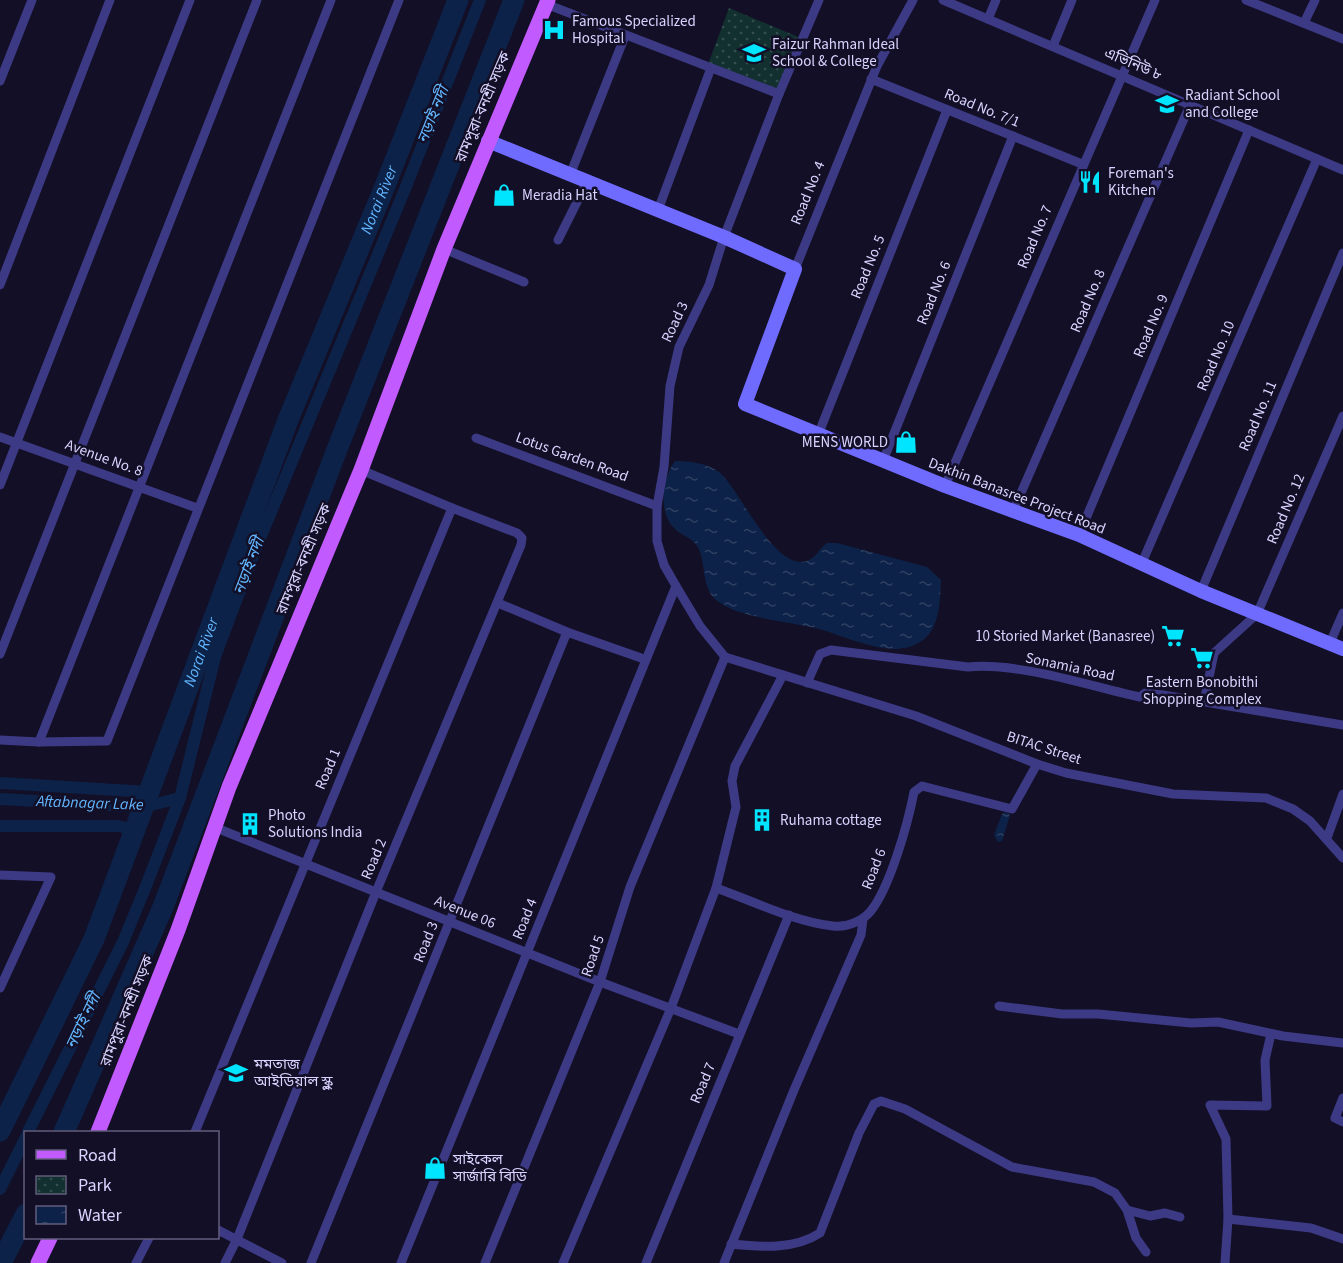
<svg xmlns="http://www.w3.org/2000/svg" width="1343" height="1263" viewBox="0 0 1343 1263" font-family="'Source Sans 3','Noto Sans Bengali',sans-serif">
  <style>
    .park { fill: url(#park-dots) }
    .water { fill: url(#water-ripples) }
    .lines { fill: none; stroke-linecap: round; stroke-linejoin: round }
    .canal { stroke: #0c2248; stroke-width: 12 }
    .river { stroke: #0c2248; stroke-width: 21 }
    .street { stroke: #3d3a85; stroke-width: 9 }
    .secondary { stroke: #6f6bff; stroke-width: 14 }
    .primary { stroke: #c25bff; stroke-width: 15 }
    .labels { text-anchor: middle; dominant-baseline: central; stroke-width: 5; stroke-linejoin: round; paint-order: stroke }
    .poi-label { font-size: 15px; fill: #d9d4ff; stroke: #130f26; text-anchor: start }
    .street-label { font-size: 15px; fill: #d9d4ff; stroke: #130f26 }
    .water-label { font-size: 16px; font-style: italic; fill: #62b6ff; stroke: #130f26 }
  </style>
  <defs>
    <pattern id="park-dots" width="8" height="8" patternUnits="userSpaceOnUse" patternTransform="scale(1.5)"><rect width="8" height="8" fill="#12302f"/><path d="M2 2h.1M6 6h.1" fill="none" stroke="#344d4e" stroke-width="1.8" stroke-linecap="round"/></pattern>
    <pattern id="water-ripples" width="26" height="14" patternUnits="userSpaceOnUse" patternTransform="scale(1.5)"><rect width="26" height="14" fill="#0c2248"/><path d="M2 4q2-2 4 0t4 0M15 11q2-2 4 0t4 0" fill="none" stroke="#2f4163"/></pattern>
  </defs>
  <rect width="100%" height="100%" fill="#130f26"/>
  <polygon class="park" points="729,8 803,39 779,94 707,67"/>
  <g class="water">
    <path d="M675 461C689 461 707 463 719 472 739 487 777 579 811 559 817 555 821 547 827 543H837L927 567 941 580C940 600 940 631 920 642 912 647 903 649 894 649 868 648 844 636 819 629 790 621 738 619 715 599 703 588 705 566 700 552 695 537 684 538 674 528 658 512 662 479 675 461Z"/>
    <polygon points="1006,812 1010,815 1002,841 998,842 994,835 1002,814"/>
  </g>
  <g class="lines">
    <g class="canal">
      <polyline points="0,783 149,792 135,830 118,826 0,826"/>
      <polyline points="0,799 143,807 180,798"/>
      <polyline points="28,1132 123,942 146,886 180,798 215,657 254,553 405,189 480,0"/>
      <polyline points="0,1189 26,1137"/>
    </g>
    <g class="river">
      <path id="s1" d="M0 1131 94 939 288 420 385 186 458 0"/>
      <polyline points="64,1132 163,907 336,452 514,0"/>
      <polyline points="1,1263 26,1214"/>
    </g>
    <g class="street">
      <polyline points="943,0 1343,170"/>
      <polyline points="1246,0 1343,39"/>
      <polyline points="546,4 779,94"/>
      <polyline points="988,19 996,0"/>
      <polyline points="1304,23 1315,0"/>
      <polyline points="1053,46 1072,0"/>
      <polyline points="871,79 1082,164"/>
      <polyline points="0,81 32,0"/>
      <polyline points="570,175 625,36"/>
      <polyline points="658,210 711,68"/>
      <polyline points="558,240 587,182"/>
      <polyline points="444,249 524,282"/>
      <polyline points="795,269 877,66 913,0"/>
      <polyline points="0,285 110,0"/>
      <polyline points="818,435 947,110"/>
      <polyline points="0,437 197,508"/>
      <polyline points="476,438 657,506"/>
      <polyline points="883,461 1013,136"/>
      <polyline points="0,485 190,0"/>
      <polyline points="945,486 1155,0"/>
      <polyline points="1014,509 1190,105"/>
      <polyline points="1079,535 1249,130"/>
      <polyline points="1141,565 1317,159"/>
      <polyline points="1201,591 1343,253"/>
      <polyline points="498,603 567,632 644,659"/>
      <polyline points="1330,643 1343,613"/>
      <polyline points="0,654 257,0"/>
      <polyline points="725,657 700,626 676,586 664,565 657,541 657,506 664,467 670,386 679,347 709,285 724,237 779,94 819,0"/>
      <polyline points="725,657 916,716 1037,764 1066,773 1173,794 1266,798 1293,809 1310,821 1343,858"/>
      <path d="M807 683 820 654 831 650 968 667C1019 662 1089 686 1140 697L1145 693 1163 695 1343 725"/>
      <polyline points="1204,702 1214,653 1257,614 1343,416"/>
      <polyline points="0,740 39,742 107,741 399,0"/>
      <polyline points="39,742 331,0"/>
      <polyline points="214,827 600,982 739,1034"/>
      <polyline points="1327,838 1343,794"/>
      <polyline points="0,875 51,877 0,988"/>
      <polyline points="716,888 736,807 732,781 735,766 783,675"/>
      <polyline points="999,1006 1062,1014 1098,1014 1191,1023 1218,1022 1283,1036 1343,1043"/>
      <polyline points="1343,1098 1335,1118 1343,1122"/>
      <polyline points="195,1132 452,508 361,470"/>
      <polyline points="1127,1210 1150,1216 1165,1213 1180,1217"/>
      <polyline points="1228,1219 1311,1228 1343,1239"/>
      <polyline points="218,1230 282,1263"/>
      <path d="M731 1244C761 1247 794 1250 820 1233L859 1133 874 1104 881 1101 905 1109 1012 1167 1094 1182 1115 1193 1127 1210 1136 1238 1146 1252"/>
      <polyline points="136,1263 149,1238"/>
      <polyline points="225,1263 237,1239 376,892 521,545 522,538 517,533 452,508"/>
      <polyline points="311,1263 567,632"/>
      <polyline points="401,1263 676,586"/>
      <polyline points="485,1263 600,982 630,887 725,657"/>
      <path d="M563 1263 671 1008 716 888C753 901 795 922 833 926 846 928 862 921 870 912 890 888 908 823 914 792L922 786 1012 809 1037 764"/>
      <polyline points="646,1263 789,915"/>
      <polyline points="724,1263 794,1090 861,935 863,919"/>
      <polyline points="1225,1263 1228,1219 1226,1139 1210,1105 1267,1106 1265,1060 1271,1034"/>
    </g>
    <polyline class="secondary" points="488,141 724,237 795,269 745,404 945,486 1079,535 1201,591 1343,649"/>
    <g class="primary">
      <polyline points="98,1132 178,930 229,787 361,470 444,249 548,0"/>
      <polyline points="38,1263 50,1238"/>
    </g>
  </g>
  <defs>
    <g id="hospital-bare" transform="scale(1.8)"><path d="M-5-5h3v3.5h4V-5h3V5h-3V1.5h-4V5h-3Z" fill="#00e5ff" stroke="#130f26" stroke-width="2.5" paint-order="stroke"/></g>
    <g id="school-bare" transform="scale(1.8)"><path d="M0-5L7-2L0 1L-7-2ZM-4 1L0 2.5L4 1V4Q0 6-4 4Z" fill="#00e5ff" stroke="#130f26" stroke-width="2.5" paint-order="stroke"/></g>
    <g id="restaurant-bare" transform="scale(1.8)"><path d="M-5-6h1v4h1v-4h1v4h1v-4h1v5L-1.5 .5V6h-2V.5L-5-1ZM5-6V6H3V1.5H1.5Q1.5-4 5-6Z" fill="#00e5ff" stroke="#130f26" stroke-width="2.5" paint-order="stroke"/></g>
    <g id="shop-bare" transform="scale(1.8)"><path d="M-5-2.5h2.3a2.7 3.5 0 0 1 5.4 0H5L5.5 6h-11ZM-1.5-2.5h3a1.5 2.3 0 0 0-3 0Z" fill="#00e5ff" stroke="#130f26" stroke-width="2.5" paint-order="stroke"/></g>
    <g id="supermarket-bare" transform="scale(1.8)"><path d="M-6-5.5h2.5l.6 2H6L4.5 2H-2.5L-4.4-4H-6ZM-1.5 3.2a1.3 1.3 0 1 0 .1 0ZM3 3.2a1.3 1.3 0 1 0 .1 0Z" fill="#00e5ff" stroke="#130f26" stroke-width="2.5" paint-order="stroke"/></g>
    <g id="building-bare" transform="scale(1.8)"><path d="M-4-6H4V6H1V3H-1V6H-4ZM-2.5-4.3h1.7v1.8h-1.7ZM.8-4.3h1.7v1.8H.8ZM-2.5-1h1.7V.8h-1.7ZM.8-1h1.7V.8H.8Z" fill="#00e5ff" stroke="#130f26" stroke-width="2.5" paint-order="stroke"/></g>
  </defs>
  <g fill-rule="evenodd">
    <use href="#hospital-bare" x="554" y="30"/>
    <use href="#school-bare" x="754" y="53"/>
    <use href="#school-bare" x="1167" y="104"/>
    <use href="#restaurant-bare" x="1090" y="182"/>
    <use href="#shop-bare" x="504" y="195"/>
    <use href="#shop-bare" x="906" y="442"/>
    <use href="#supermarket-bare" x="1173" y="636"/>
    <use href="#supermarket-bare" x="1202" y="658"/>
    <use href="#building-bare" x="762" y="820"/>
    <use href="#building-bare" x="250" y="824"/>
    <use href="#school-bare" x="236" y="1073"/>
    <use href="#shop-bare" x="435" y="1168"/>
  </g>
  <g class="labels">
    <g class="poi-label">
      <text x="572" y="21">Famous Specialized<tspan x="572" dy="17">Hospital</tspan></text>
      <text x="772" y="44">Faizur Rahman Ideal<tspan x="772" dy="17">School &amp; College</tspan></text>
      <text x="1185" y="95">Radiant School<tspan x="1185" dy="17">and College</tspan></text>
      <text x="1108" y="173">Foreman's<tspan x="1108" dy="17">Kitchen</tspan></text>
      <text x="522" y="195">Meradia Hat</text>
      <text x="888" y="442" text-anchor="end">MENS WORLD</text>
      <text x="1155" y="636" text-anchor="end">10 Storied Market (Banasree)</text>
      <text x="1202" y="682" text-anchor="middle">Eastern Bonobithi<tspan x="1202" dy="17">Shopping Complex</tspan></text>
      <text x="268" y="815">Photo<tspan x="268" dy="17">Solutions India</tspan></text>
      <text x="780" y="820">Ruhama cottage</text>
      <text x="254" y="1064">মমতাজ<tspan x="254" dy="17">আইডিয়াল স্কুল</tspan></text>
      <text x="453" y="1159">সাইকেল<tspan x="453" dy="17">সার্জারি বিডি</tspan></text>
    </g>
    <g class="street-label">
      <text transform="translate(1133 64) rotate(23)">এভিনিউ ৮</text>
      <text transform="translate(483 107) rotate(-67)">রামপুরা-বনশ্রী সড়ক</text>
      <text transform="translate(982 108) rotate(22)">Road No. 7/1</text>
      <text transform="translate(808 193) rotate(-68)">Road No. 4</text>
      <text transform="translate(1035 237) rotate(-67)">Road No. 7</text>
      <text transform="translate(868 267) rotate(-68)">Road No. 5</text>
      <text transform="translate(934 293) rotate(-68)">Road No. 6</text>
      <text transform="translate(1088 301) rotate(-67)">Road No. 8</text>
      <text transform="translate(675 322) rotate(-65)">Road 3</text>
      <text transform="translate(1151 326) rotate(-67)">Road No. 9</text>
      <text transform="translate(1216 356) rotate(-67)">Road No. 10</text>
      <text transform="translate(1258 416) rotate(-67)">Road No. 11</text>
      <text transform="translate(572 457) rotate(20)">Lotus Garden Road</text>
      <text transform="translate(104 458) rotate(20)">Avenue No. 8</text>
      <text transform="translate(1017 496) rotate(21)">Dakhin Banasree Project Road</text>
      <text transform="translate(1286 509) rotate(-67)">Road No. 12</text>
      <text transform="translate(304 559) rotate(-67)">রামপুরা-বনশ্রী সড়ক</text>
      <text transform="translate(1070 667) rotate(12)">Sonamia Road</text>
      <text transform="translate(1044 748) rotate(18)">BITAC Street</text>
      <text transform="translate(328 769) rotate(-67)">Road 1</text>
      <text transform="translate(374 859) rotate(-67)">Road 2</text>
      <text transform="translate(874 869) rotate(-69)">Road 6</text>
      <text transform="translate(465 912) rotate(22)">Avenue 06</text>
      <text transform="translate(525 919) rotate(-68)">Road 4</text>
      <text transform="translate(426 942) rotate(-68)">Road 3</text>
      <text transform="translate(593 956) rotate(-71)">Road 5</text>
      <text transform="translate(127 1011) rotate(-68)">রামপুরা-বনশ্রী সড়ক</text>
      <text transform="translate(703 1083) rotate(-67)">Road 7</text>
    </g>
    <g class="water-label">
      <text transform="translate(433 115) rotate(-68)">নড়াই নদী</text>
      <text stroke="none"><textPath href="#s1" startOffset="1006">Norai River</textPath></text>
      <text transform="translate(249 566) rotate(-69)">নড়াই নদী</text>
      <text stroke="none"><textPath href="#s1" startOffset="520">Norai River</textPath></text>
      <text transform="translate(90 803) rotate(2)">Aftabnagar Lake</text>
      <text transform="translate(83 1021) rotate(-64)">নড়াই নদী</text>
    </g>
  </g>
  <rect x="24" y="1131" width="195" height="108" fill="#130f26" stroke="#625e7d" stroke-width="1.5"/>
  <rect x="36" y="1150" width="30" height="9" fill="#c25bff" stroke="#625e7d" stroke-width="1.5"/>
  <text x="78" y="1161" font-size="18" fill="#d9d4ff">Road</text>
  <rect x="36" y="1176" width="30" height="18" fill="url(#park-dots)" stroke="#625e7d" stroke-width="1.5"/>
  <text x="78" y="1191" font-size="18" fill="#d9d4ff">Park</text>
  <rect x="36" y="1206" width="30" height="18" fill="url(#water-ripples)" stroke="#625e7d" stroke-width="1.5"/>
  <text x="78" y="1221" font-size="18" fill="#d9d4ff">Water</text>
</svg>
